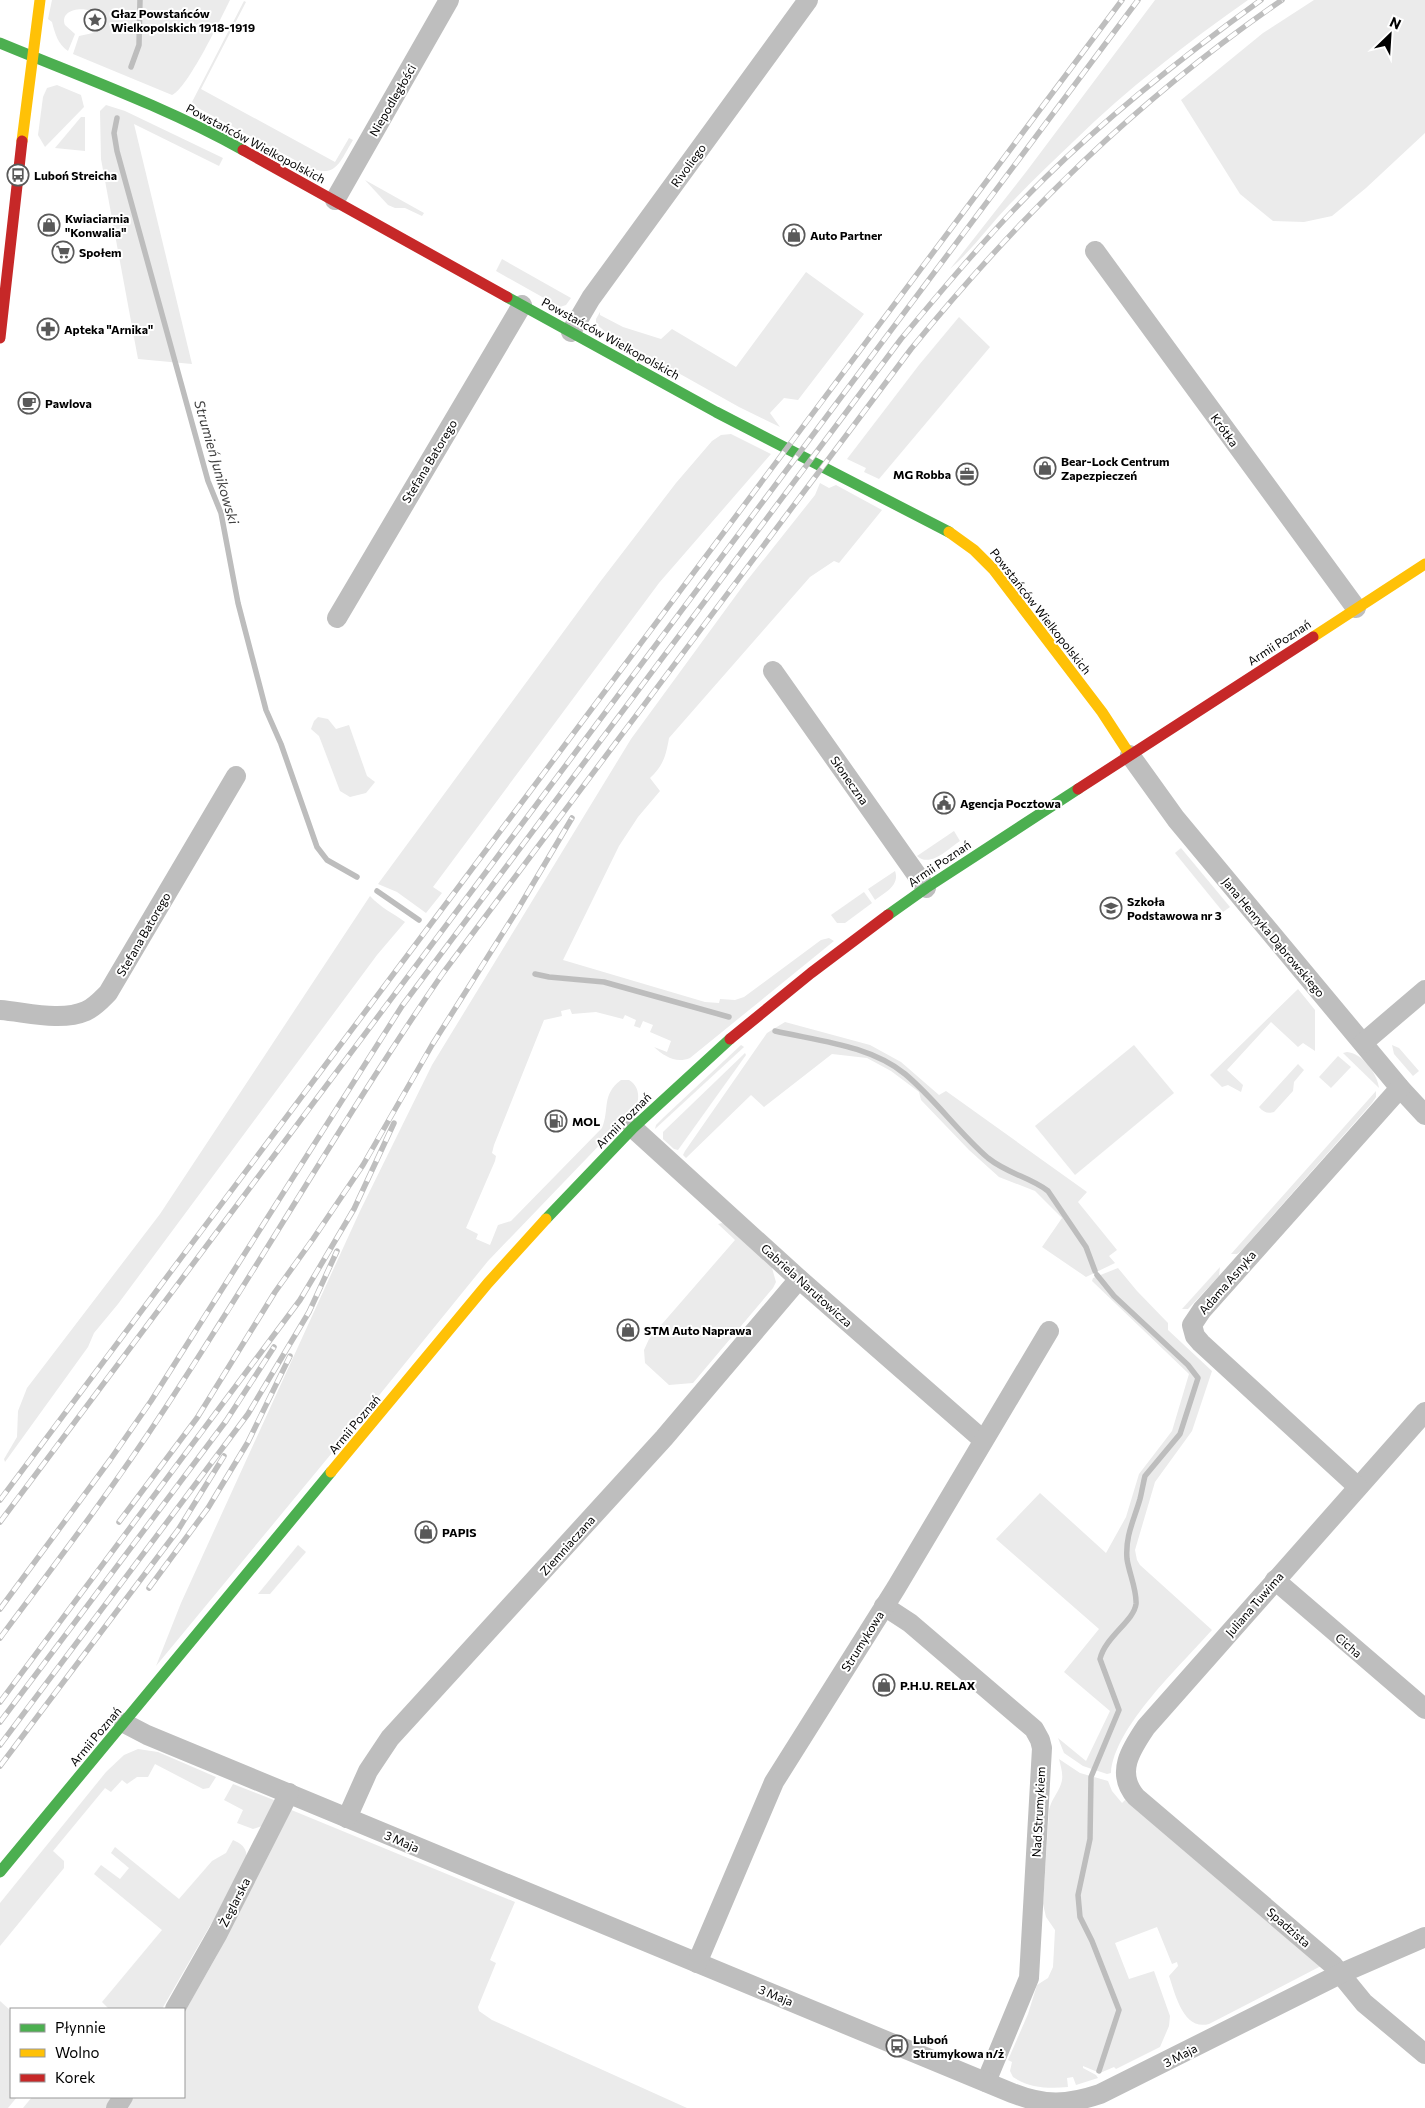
<svg xmlns="http://www.w3.org/2000/svg" width="1425" height="2108" viewBox="0 0 1425 2108" font-family="Commissioner,sans-serif">
  <style>
    .green { fill: #ebebeb }
    .lines { fill: none; stroke-linecap: round; stroke-linejoin: round }
    .stream { stroke: #bdbdbd; stroke-width: 5.5 }
    .street { stroke: #bebebe; stroke-width: 20 }
    .fast { stroke: #4caf50; stroke-width: 11 }
    .slow { stroke: #ffc107; stroke-width: 11 }
    .jam { stroke: #c62828; stroke-width: 11 }
    .rail-casing { stroke: #bebebe; stroke-width: 5.5 }
    .rail { stroke: #fff; stroke-width: 4; stroke-dasharray: 11; stroke-linecap: butt }
    .labels { text-anchor: middle; dominant-baseline: central; stroke-width: 4; stroke-linejoin: round; paint-order: stroke }
    .poi-label { font-size: 12px; font-weight: bold; fill: #000; stroke: #fff; text-anchor: start }
    .street-label { font-size: 12px; fill: #000; stroke: #fff }
    .water-label { font-size: 14px; font-style: italic; fill: #424242; stroke: #fff }
  </style>
  <rect width="100%" height="100%" fill="#fff"/>
  <g class="green">
    <path d="M52 0H230C221 18 188 88 172 95L73 54 79 36 93 33C120 6 56 0 65 25L75 34 68 51C58 44 55 34 52 22L48 19Z"/>
    <path d="M1155 0H1248C1187 43 1127 89 1074 141 1052 162 1030 183 1009 205 989 226 972 250 950 269L1026 172Z"/>
    <polygon points="1314,0 1425,0 1425,133 1366,188 1332,216 1304,222 1273,221 1240,194 1181,100 1263,33"/>
    <path d="M244 1 246 2 201 89 335 162 349 138 353 140C339 163 336 180 306 166L198 108 192 102Z"/>
    <polygon points="57,85 81,95 84,107 45,147 38,135 43,97 47,88"/>
    <polygon points="106,105 125,111 223,158 219,166 134,124 192,364 138,359 101,159 100,111"/>
    <polygon points="81,117 85,117 85,151 55,148"/>
    <polygon points="365,180 424,213 422,216 405,208 395,208 388,205"/>
    <polygon points="502,259 571,298 566,305 560,307 496,271"/>
    <polygon points="806,272 864,314 798,400 784,398 770,413 780,427 739,407 607,333 596,324 596,319 600,312 600,315 623,327 661,339 672,329 736,367"/>
    <polygon points="959,317 990,347 879,479 864,472 866,468 847,459 919,365"/>
    <polygon points="731,434 771,454 659,583 433,887 442,893 426,913 397,892 378,884 600,582 676,483 712,441 721,435"/>
    <path d="M820 483 829 488 836 485 882 510 839 563 834 561 810 577 669 738C666 756 663 766 650 778L660 791 638 817 619 846 563 960 705 1002 719 1003 720 999 735 1000 744 997 821 940 829 938 834 941 690 1058C676 1064 664 1056 654 1047L667 1052 671 1041 650 1032 653 1025 643 1021 640 1028 634 1026 636 1020 625 1015 623 1019 596 1012 572 1014 570 1009 561 1011 562 1016 544 1020 494 1145 492 1153 496 1156 495 1161 466 1228 478 1234 476 1239 490 1245 498 1225 511 1221 602 1128C610 1109 601 1095 621 1080H629C639 1086 640 1097 636 1107L488 1261 355 1425 156 1666 181 1603 360 1211 432 1065 631 739 745 583 815 495Z"/>
    <polygon points="318,717 328,719 336,729 349,725 367,776 375,782 366,793 350,797 340,791 319,736 311,729 314,721"/>
    <path d="M954 831 960 841C948 849 930 868 917 856Z"/>
    <polygon points="1181,848 1230,907 1223,912 1175,853"/>
    <path d="M895 871C900 885 886 892 875 900L868 889Z"/>
    <polygon points="864,892 872,903 845,923 837,923 831,915"/>
    <path d="M370 896C381 908 393 913 405 922L377 955 118 1304 94 1333 88 1347 5 1462 4 1459 17 1437 18 1411 27 1388 160 1214Z"/>
    <polygon points="1298,989 1315,1010 1315,1051 1303,1043 1298,1047 1271,1022 1227,1070 1243,1085 1241,1092 1228,1085 1222,1087 1210,1075"/>
    <polygon points="785,1022 870,1045 901,1062 939,1095 946,1091 1087,1192 1078,1202 1117,1250 1109,1256 1115,1263 1086,1277 1042,1247 1062,1218 1035,1191 999,1177 969,1150 921,1100 919,1092 891,1071 867,1058 832,1054 764,1107 751,1095 686,1158 683,1155 685,1151 767,1033"/>
    <polygon points="741,1045 744,1047 655,1129 656,1125 663,1118"/>
    <polygon points="1134,1045 1174,1093 1075,1175 1035,1126"/>
    <polygon points="1392,1045 1399,1048 1419,1071 1413,1076 1394,1054"/>
    <path d="M1347 1052C1362 1053 1377 1073 1379 1088L1343 1053Z"/>
    <polygon points="745,1053 746,1055 678,1150 674,1149 663,1139 663,1132"/>
    <polygon points="1338,1056 1351,1067 1331,1088 1319,1077"/>
    <path d="M1298 1064 1304 1070 1294 1082 1293 1091 1274 1112C1268 1114 1263 1112 1259 1107Z"/>
    <polygon points="1376,1091 1376,1097 1372,1103 1242,1250 1237,1254 1231,1254"/>
    <polygon points="722,1223 729,1225 774,1265 772,1268 776,1282 773,1288 693,1383 669,1385 645,1363 644,1350 649,1339 735,1240 718,1224"/>
    <polygon points="1220,1267 1219,1276 1188,1309 1182,1309"/>
    <path d="M1118 1268 1137 1291 1168 1323V1330L1212 1371 1192 1431 1155 1482 1135 1550 1137 1560 1140 1565 1212 1630C1181 1665 1114 1727 1111 1773L1107 1774 1083 1766 1064 1753 1058 1738 1086 1761 1110 1711 1064 1672 1099 1629 996 1539 1040 1493 1106 1553 1126 1517 1139 1474 1172 1431 1189 1374 1092 1281 1093 1278Z"/>
    <polygon points="298,1545 306,1552 270,1594 258,1594"/>
    <polygon points="138,1749 158,1752 216,1777 209,1788 203,1789 155,1764 148,1777 137,1777 127,1784 122,1780 111,1792 105,1788 53,1851 64,1861 64,1868 0,1946 0,1903 106,1772 124,1755"/>
    <path d="M1059 1759 1080 1773 1108 1781 1112 1791 1122 1803 1127 1798 1321 1966 1209 2024C1183 2031 1175 1993 1169 1976L1178 1966 1177 1962 1172 1964 1157 1927 1115 1943 1129 1979 1154 1971 1170 2016 1169 2026 1160 2047 1116 2069 1114 2067 1100 2073 1083 2066V2068L1096 2075 1098 2078 1076 2085 1073 2077 1067 2078 1068 2087C1049 2089 1029 2088 1013 2077L1010 2071 1012 2062 1008 2060 1028 2014 1037 1985 1048 1978 1053 1967 1055 1930 1046 1917 1043 1904 1049 1810C1051 1800 1058 1793 1061 1784 1064 1776 1061 1767 1059 1759Z"/>
    <polygon points="233,1784 274,1800 275,1804 262,1826 253,1829 237,1823 243,1810 224,1800"/>
    <polygon points="289,1809 515,1902 490,1960 496,1963 478,2007 479,2011 492,2020 687,2108 125,2108 131,2097 184,2097 184,2013 216,1957"/>
    <path d="M233 1840C245 1845 248 1851 246 1863L162 2009H109L102 2002 162 1930 94 1874 101 1865 120 1879 129 1868 111 1853 115 1847 179 1899 212 1861 226 1853Z"/>
    <polygon points="0,2001 11,2011 11,2097 17,2097 8,2108 0,2108"/>
    <polygon points="32,2097 113,2097 107,2108 23,2108"/>
  </g>
  <g class="lines">
    <g class="stream">
      <polyline points="131,67 139,45 140,0"/>
      <polyline points="117,118 114,133 117,151 208,481 221,513 238,603 266,710 281,744 317,847 327,860 357,877"/>
      <polyline points="377,891 419,920"/>
      <polyline points="535,974 549,977 604,982 729,1017"/>
      <path d="M775 1031C818 1041 869 1045 905 1074 935 1099 958 1132 988 1158 1008 1174 1030 1177 1048 1191L1086 1247 1095 1271"/>
      <path d="M1097 1275 1114 1296 1188 1365 1198 1378 1180 1434 1145 1476C1143 1484 1142 1491 1140 1499 1134 1520 1125 1536 1127 1559 1129 1573 1137 1590 1136 1604 1134 1621 1105 1637 1100 1659L1119 1710 1091 1777 1090 1839 1078 1895 1080 1917 1092 1941 1119 2010 1099 2071"/>
    </g>
    <g class="street">
      <polyline points="335,200 449,0"/>
      <polyline points="1095,251 1356,608"/>
      <polyline points="571,332 591,298 808,0"/>
      <polyline points="337,618 522,305"/>
      <polyline points="773,671 926,888"/>
      <polyline points="1130,755 1176,819 1400,1088 1425,1115"/>
      <path d="M0 1010C26 1012 61 1022 86 1011 95 1007 101 1000 108 993L236 776"/>
      <polyline points="1363,1043 1425,990"/>
      <polyline points="633,1128 799,1279 983,1440"/>
      <path d="M1425 1412 1146 1727C1131 1749 1115 1773 1136 1797L1333 1965 1364 2003 1425 2054"/>
      <polyline points="1358,1487 1201,1343 1195,1336 1192,1325 1202,1310 1400,1088"/>
      <polyline points="1275,1580 1425,1709"/>
      <polyline points="884,1606 910,1623 1034,1729 1040,1740 1042,1748 1029,1978 986,2082"/>
      <path d="M124 1723 147 1735 1012 2093C1045 2106 1067 2105 1100 2094L1342 1973 1425 1937"/>
      <polyline points="347,1818 368,1771 390,1738 664,1438 799,1279"/>
      <polyline points="697,1963 774,1782 896,1588 1049,1331"/>
      <polyline points="175,2009 218,1933 289,1793"/>
      <polyline points="116,2108 123,2097"/>
    </g>
    <g class="fast">
      <path d="M0 43C82 77 166 107 243 150"/>
      <polyline points="507,297 716,412 949,532"/>
      <polyline points="888,915 926,888 1078,789"/>
      <polyline points="546,1219 633,1128 730,1039"/>
      <polyline points="0,1872 331,1472"/>
    </g>
    <g class="slow">
      <polyline points="22,141 40,0"/>
      <polyline points="949,532 974,550 993,569 1102,712 1130,755"/>
      <polyline points="1313,637 1425,564"/>
      <polyline points="331,1472 488,1283 546,1219"/>
    </g>
    <g class="jam">
      <polyline points="243,150 507,297"/>
      <polyline points="0,338 22,141"/>
      <polyline points="1078,789 1313,637"/>
      <polyline points="730,1039 811,973 888,915"/>
    </g>
    <g class="rail-casing">
      <g id="rail">
        <polyline points="0,1500 1122,0"/>
        <polyline points="0,1522 1138,0"/>
        <polyline points="119,1522 197,1418 275,1292 313,1239 363,1165 432,1045 518,909 572,818"/>
        <polyline points="149,1588 208,1508 248,1442 290,1356"/>
        <path d="M0 1609 110 1460 151 1401 402 1006 901 339C947 284 993 229 1045 178 1111 113 1185 55 1261 0"/>
        <path d="M0 1638C56 1563 113 1488 164 1410 259 1266 345 1115 443 973L911 349C1022 213 1137 100 1282 0"/>
        <polyline points="0,1702 300,1300 354,1209 394,1123"/>
        <polyline points="0,1722 226,1421 274,1347"/>
        <polyline points="0,1745 248,1414 309,1312 337,1251"/>
        <polyline points="0,1766 178,1530 224,1456"/>
      </g>
    </g>
    <use href="#rail" class="rail"/>
  </g>
  <defs>
    <g id="sight-ring" transform="scale(1.125)"><circle r="9.5" fill="#fff" stroke="#595959" stroke-width="1.5"/><path d="M0-6L1.8-2.2L6-1.7L2.9 1.2L3.7 5.4L0 3.3L-3.7 5.4L-2.9 1.2L-6-1.7L-1.8-2.2Z" fill="#595959"/></g>
    <g id="bus-ring" transform="scale(1.125)"><circle r="9.5" fill="#fff" stroke="#595959" stroke-width="1.5"/><path d="M-5-6H5V4H4V6H2V4H-2V6H-4V4H-5ZM-3.5-4V0h7V-4ZM-3.5 1.2v1.5H-2V1.2ZM2 1.2v1.5H3.5V1.2Z" fill="#595959"/></g>
    <g id="shop-ring" transform="scale(1.125)"><circle r="9.5" fill="#fff" stroke="#595959" stroke-width="1.5"/><path d="M-5-2.5h2.3a2.7 3.5 0 0 1 5.4 0H5L5.5 6h-11ZM-1.5-2.5h3a1.5 2.3 0 0 0-3 0Z" fill="#595959"/></g>
    <g id="supermarket-ring" transform="scale(1.125)"><circle r="9.5" fill="#fff" stroke="#595959" stroke-width="1.5"/><path d="M-6-5.5h2.5l.6 2H6L4.5 2H-2.5L-4.4-4H-6ZM-1.5 3.2a1.3 1.3 0 1 0 .1 0ZM3 3.2a1.3 1.3 0 1 0 .1 0Z" fill="#595959"/></g>
    <g id="pharmacy-ring" transform="scale(1.125)"><circle r="9.5" fill="#fff" stroke="#595959" stroke-width="1.5"/><path d="M-2-6h4v4h4v4h-4v4h-4v-4h-4v-4h4Z" fill="#595959"/></g>
    <g id="cafe-ring" transform="scale(1.125)"><circle r="9.5" fill="#fff" stroke="#595959" stroke-width="1.5"/><path d="M-5.5-4.5H6V0H3Q3 3.5 0 3.5H-2.5Q-5.5 3.5-5.5 0ZM3-3.2v2h1.7v-2ZM-6 4.5H4V6H-6Z" fill="#595959"/></g>
    <g id="office-ring" transform="scale(1.125)"><circle r="9.5" fill="#fff" stroke="#595959" stroke-width="1.5"/><path d="M-6-3h4V-5.5h4V-3h4V5H-6ZM-1-4.5V-3h2v-1.5ZM-6 0V1H6V0Z" fill="#595959"/></g>
    <g id="civic-ring" transform="scale(1.125)"><circle r="9.5" fill="#fff" stroke="#595959" stroke-width="1.5"/><path d="M-.6-6.5H3V-4.5H.6V-3L4-1V1h2V6H-6V1h2V-1L-.6-3ZM-1.2 2.5V6h2.4V2.5Z" fill="#595959"/></g>
    <g id="school-ring" transform="scale(1.125)"><circle r="9.5" fill="#fff" stroke="#595959" stroke-width="1.5"/><path d="M0-5L7-2L0 1L-7-2ZM-4 1L0 2.5L4 1V4Q0 6-4 4Z" fill="#595959"/></g>
    <g id="fuel-ring" transform="scale(1.125)"><circle r="9.5" fill="#fff" stroke="#595959" stroke-width="1.5"/><path d="M-5.5-6h7V0h2V4h1.3V-2.5L3-4.5l.8-.8L6-3V5H2.5V1h-1V6h-7ZM-4.2-4.7v3.2H.2V-4.7Z" fill="#595959"/></g>
  </defs>
  <g fill-rule="evenodd">
    <use href="#sight-ring" x="95" y="20"/>
    <use href="#bus-ring" x="18" y="175"/>
    <use href="#shop-ring" x="49" y="225"/>
    <use href="#shop-ring" x="794" y="235"/>
    <use href="#supermarket-ring" x="63" y="252"/>
    <use href="#pharmacy-ring" x="48" y="329"/>
    <use href="#cafe-ring" x="29" y="403"/>
    <use href="#shop-ring" x="1045" y="468"/>
    <use href="#office-ring" x="967" y="474"/>
    <use href="#civic-ring" x="944" y="803"/>
    <use href="#school-ring" x="1111" y="908"/>
    <use href="#fuel-ring" x="556" y="1121"/>
    <use href="#shop-ring" x="628" y="1330"/>
    <use href="#shop-ring" x="426" y="1532"/>
    <use href="#shop-ring" x="884" y="1685"/>
    <use href="#bus-ring" x="897" y="2046"/>
  </g>
  <g class="labels">
    <g class="poi-label">
      <text x="111" y="13">Głaz Powstańców<tspan x="111" dy="14">Wielkopolskich 1918-1919</tspan></text>
      <text x="34" y="175">Luboń Streicha</text>
      <text x="65" y="218">Kwiaciarnia<tspan x="65" dy="14">"Konwalia"</tspan></text>
      <text x="810" y="235">Auto Partner</text>
      <text x="79" y="252">Społem</text>
      <text x="64" y="329">Apteka "Arnika"</text>
      <text x="45" y="403">Pawlova</text>
      <text x="1061" y="461">Bear-Lock Centrum<tspan x="1061" dy="14">Zapezpieczeń</tspan></text>
      <text x="951" y="474" text-anchor="end">MG Robba</text>
      <text x="960" y="803">Agencja Pocztowa</text>
      <text x="1127" y="901">Szkoła<tspan x="1127" dy="14">Podstawowa nr 3</tspan></text>
      <text x="572" y="1121">MOL</text>
      <text x="644" y="1330">STM Auto Naprawa</text>
      <text x="442" y="1532">PAPIS</text>
      <text x="900" y="1685">P.H.U. RELAX</text>
      <text x="913" y="2039">Luboń<tspan x="913" dy="14">Strumykowa n/ż</tspan></text>
    </g>
    <g class="street-label">
      <text transform="translate(392 100) rotate(-60)">Niepodległości</text>
      <text transform="translate(256 143) rotate(28)">Powstańców Wielkopolskich</text>
      <text transform="translate(688 165) rotate(-54)">Rivoliego</text>
      <text transform="translate(611 338) rotate(29)">Powstańców Wielkopolskich</text>
      <text transform="translate(1225 430) rotate(54)">Krótka</text>
      <text transform="translate(429 461) rotate(-59)">Stefana Batorego</text>
      <text transform="translate(1041 611) rotate(52)">Powstańców Wielkopolskich</text>
      <text transform="translate(1279 642) rotate(-33)">Armii Poznań</text>
      <text transform="translate(850 780) rotate(55)">Słoneczna</text>
      <text transform="translate(939 863) rotate(-34)">Armii Poznań</text>
      <text transform="translate(143 934) rotate(-60)">Stefana Batorego</text>
      <text transform="translate(1274 937) rotate(50)">Jana Henryka Dąbrowskiego</text>
      <text transform="translate(623 1120) rotate(-45)">Armii Poznań</text>
      <text transform="translate(1227 1282) rotate(-49)">Adama Asnyka</text>
      <text transform="translate(807 1285) rotate(42)">Gabriela Narutowicza</text>
      <text transform="translate(354 1424) rotate(-50)">Armii Poznań</text>
      <text transform="translate(567 1545) rotate(-48)">Ziemniaczana</text>
      <text transform="translate(1254 1604) rotate(-49)">Juliana Tuwima</text>
      <text transform="translate(862 1641) rotate(-58)">Strumykowa</text>
      <text transform="translate(1349 1645) rotate(40)">Cicha</text>
      <text transform="translate(95 1736) rotate(-50)">Armii Poznań</text>
      <text transform="translate(1038 1812) rotate(-87)">Nad Strumykiem</text>
      <text transform="translate(402 1841) rotate(23)">3 Maja</text>
      <text transform="translate(234 1902) rotate(-63)">Żeglarska</text>
      <text transform="translate(1289 1927) rotate(41)">Spadzista</text>
      <text transform="translate(776 1995) rotate(22)">3 Maja</text>
      <text transform="translate(1180 2055) rotate(-27)">3 Maja</text>
    </g>
    <g class="water-label">
      <text transform="translate(217 462) rotate(74)">Strumień Junikowski</text>
    </g>
  </g>
  <rect x="10" y="2008" width="175" height="90" fill="#ffffff" stroke="#999999"/>
  <rect x="20" y="2024" width="25" height="8" fill="#4caf50" stroke="#999999"/>
  <text x="55" y="2033" font-size="15" fill="#000000">Płynnie</text>
  <rect x="20" y="2049" width="25" height="8" fill="#ffc107" stroke="#999999"/>
  <text x="55" y="2058" font-size="15" fill="#000000">Wolno</text>
  <rect x="20" y="2074" width="25" height="8" fill="#c62828" stroke="#999999"/>
  <text x="55" y="2083" font-size="15" fill="#000000">Korek</text>
  <g transform="translate(1390 35) rotate(25)" stroke="#ffffff" stroke-width="4" paint-order="stroke">
  <path d="M0-4L9 19L0 12L-9 19Z" fill="#000000"/>
  <text y="-8" font-size="14" font-weight="bold" text-anchor="middle" fill="#000000">N</text>
  </g>
</svg>
